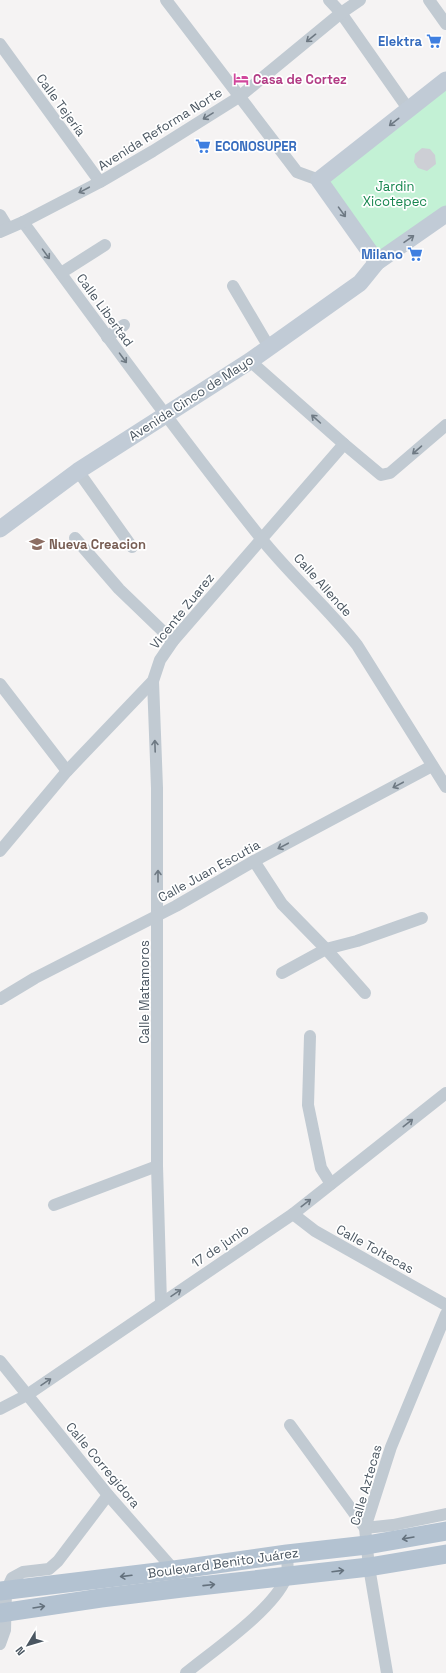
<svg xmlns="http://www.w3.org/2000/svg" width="446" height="1673" viewBox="0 0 446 1673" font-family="'Space Grotesk',sans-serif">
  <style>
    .green { fill: #c3f1d5 }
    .building { fill: #cdcfd5 }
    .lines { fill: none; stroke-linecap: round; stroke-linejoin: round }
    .street { stroke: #c1cad2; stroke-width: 12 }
    .secondary { stroke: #c1cbd6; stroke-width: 17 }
    .primary { stroke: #b3c2d1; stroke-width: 19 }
    .oneway { stroke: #6e7983 }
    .oneway2 { stroke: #6e7984 }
    .oneway3 { stroke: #64717d }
    .labels { text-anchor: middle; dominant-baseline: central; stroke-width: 3.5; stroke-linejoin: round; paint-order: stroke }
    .shop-label { font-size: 13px; font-weight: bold; fill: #366cbe; stroke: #fff; text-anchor: end }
    .hotel-label { font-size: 13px; font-weight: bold; fill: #b23c85; stroke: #fff; text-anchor: start }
    .street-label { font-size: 13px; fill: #4a5661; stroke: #fff }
    .park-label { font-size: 13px; fill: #17864f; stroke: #fff }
    .education-label { font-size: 13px; font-weight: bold; fill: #785e54; stroke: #fff; text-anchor: start }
  </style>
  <rect width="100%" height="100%" fill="#f5f3f3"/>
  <polygon class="green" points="446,89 446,222 385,266 324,184"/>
  <polygon class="building" points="422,148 430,149 435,155 436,164 427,171 418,168 414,162 415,154"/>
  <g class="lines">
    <g class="street">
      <polyline points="166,0 297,172 319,180"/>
      <polyline points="329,0 341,13 409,110"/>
      <polyline points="429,0 446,24"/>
      <polyline points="0,44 100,182"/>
      <polyline points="0,215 8,228"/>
      <path d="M23 222C101 328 178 434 260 537 290 575 327 607 357 645L446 787"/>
      <polyline points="0,232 23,222 100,182 153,151 239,97 341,13 360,0"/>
      <polyline points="61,273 105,245"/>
      <polyline points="233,286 269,347"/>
      <polyline points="107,337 124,325"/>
      <polyline points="250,361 344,444 381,475 390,473 446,425"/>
      <polyline points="78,471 132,547"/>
      <polyline points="75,538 119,589 173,641"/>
      <polyline points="153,681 157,788 157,1166 161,1303"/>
      <polyline points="0,684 67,771"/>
      <polyline points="0,851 67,771 153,681 160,660 173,641 344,444"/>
      <polyline points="254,861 282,904 326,949 365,993"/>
      <polyline points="282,973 326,949 357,941 422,918"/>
      <polyline points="0,999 35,978 176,906 254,861 432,766"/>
      <polyline points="310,1036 308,1105 321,1168 331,1184"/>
      <polyline points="54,1205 157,1166"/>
      <polyline points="293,1214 315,1231 446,1305"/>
      <polyline points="0,1361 108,1495 174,1570 176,1574"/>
      <polyline points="0,1409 27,1395 293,1214 446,1093"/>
      <polyline points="290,1425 365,1528 393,1525 446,1514"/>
      <polyline points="0,1644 5,1630 6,1591 12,1578 23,1572 49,1569 58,1561 108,1495"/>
      <path d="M186 1673C214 1650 273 1610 286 1578 289 1572 287 1561 287 1554"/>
      <polyline points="387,1673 369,1567 365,1528 391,1447 446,1314"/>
    </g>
    <g class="secondary">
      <polyline points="377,262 319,180 446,80"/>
      <polyline points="0,529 78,471 250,361 360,283 377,262 446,214"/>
    </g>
    <g class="primary">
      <polyline points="0,1591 174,1570 287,1554 367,1545 446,1531"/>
      <polyline points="0,1613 101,1598 182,1588 369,1567 446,1554"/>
    </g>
  </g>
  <defs><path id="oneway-shaft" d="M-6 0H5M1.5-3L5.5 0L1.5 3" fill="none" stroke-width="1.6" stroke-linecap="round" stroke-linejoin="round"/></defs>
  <g class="oneway">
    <use href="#oneway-shaft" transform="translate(311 38) rotate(141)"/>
    <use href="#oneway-shaft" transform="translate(208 116) rotate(148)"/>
    <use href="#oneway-shaft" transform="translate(84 190) rotate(152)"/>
    <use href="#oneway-shaft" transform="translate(46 254) rotate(54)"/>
    <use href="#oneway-shaft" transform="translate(123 358) rotate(54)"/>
    <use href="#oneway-shaft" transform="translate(316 419) rotate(-138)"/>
    <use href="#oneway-shaft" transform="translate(417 450) rotate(139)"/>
    <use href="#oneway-shaft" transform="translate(155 746) rotate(-92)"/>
    <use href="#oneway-shaft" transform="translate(398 785) rotate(152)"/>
    <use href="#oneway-shaft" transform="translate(283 846) rotate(152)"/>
    <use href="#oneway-shaft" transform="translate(158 876) rotate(-90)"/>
    <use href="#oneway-shaft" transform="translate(408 1123) rotate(-38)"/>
    <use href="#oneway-shaft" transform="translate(306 1203) rotate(-38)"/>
    <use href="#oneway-shaft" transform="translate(176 1293) rotate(-34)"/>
    <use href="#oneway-shaft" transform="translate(46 1382) rotate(-34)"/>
  </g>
  <g class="oneway2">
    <use href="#oneway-shaft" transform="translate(394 122) rotate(142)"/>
    <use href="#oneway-shaft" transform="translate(342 212) rotate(54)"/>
    <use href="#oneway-shaft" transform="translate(409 239) rotate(-35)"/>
  </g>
  <g class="oneway3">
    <use href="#oneway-shaft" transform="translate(408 1538) rotate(170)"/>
    <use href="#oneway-shaft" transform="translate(338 1571) rotate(-7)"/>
    <use href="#oneway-shaft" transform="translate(126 1576) rotate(173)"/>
    <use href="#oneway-shaft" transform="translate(209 1585) rotate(-6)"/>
    <use href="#oneway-shaft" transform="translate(39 1607) rotate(-9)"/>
  </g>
  <defs>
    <g id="supermarket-bare" transform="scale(1.2)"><path d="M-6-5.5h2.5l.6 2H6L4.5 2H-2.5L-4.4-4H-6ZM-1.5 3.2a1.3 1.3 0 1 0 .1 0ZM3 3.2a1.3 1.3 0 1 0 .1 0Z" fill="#3f7fe0" stroke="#fff" stroke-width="2.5" paint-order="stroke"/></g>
    <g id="hotel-bare" transform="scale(1.2)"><path d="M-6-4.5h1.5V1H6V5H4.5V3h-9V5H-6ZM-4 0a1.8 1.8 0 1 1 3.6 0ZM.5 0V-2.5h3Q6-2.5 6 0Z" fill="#d1479c" stroke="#fff" stroke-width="2.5" paint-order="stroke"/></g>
    <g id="school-bare" transform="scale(1.2)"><path d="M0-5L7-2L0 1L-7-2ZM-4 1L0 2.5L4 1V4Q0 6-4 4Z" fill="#8d6e63" stroke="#fff" stroke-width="2.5" paint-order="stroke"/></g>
  </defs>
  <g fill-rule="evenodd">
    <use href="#supermarket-bare" x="434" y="41"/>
    <use href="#hotel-bare" x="241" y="79"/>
    <use href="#supermarket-bare" x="203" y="146"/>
    <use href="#supermarket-bare" x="415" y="254"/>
    <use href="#school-bare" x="37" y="544"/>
  </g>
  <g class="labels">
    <g class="shop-label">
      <text x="422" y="41">Elektra</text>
      <text x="215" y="146" text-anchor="start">ECONOSUPER</text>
      <text x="403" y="254">Milano</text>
    </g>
    <g class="hotel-label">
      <text x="253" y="79">Casa de Cortez</text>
    </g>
    <g class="street-label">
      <text transform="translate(61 105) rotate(54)">Calle Tejería</text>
      <text transform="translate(160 129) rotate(-32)">Avenida Reforma Norte</text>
      <text transform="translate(105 310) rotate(54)">Calle Libertad</text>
      <text transform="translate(191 398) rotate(-33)">Avenida Cinco de Mayo</text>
      <text transform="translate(323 585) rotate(48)">Calle Allende</text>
      <text transform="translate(182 611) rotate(-51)">Vicente Zuarez</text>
      <text transform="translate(209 871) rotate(-29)">Calle Juan Escutia</text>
      <text transform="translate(144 992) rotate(-90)">Calle Matamoros</text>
      <text transform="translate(220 1246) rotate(-34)">17 de junio</text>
      <text transform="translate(375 1249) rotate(29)">Calle Toltecas</text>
      <text transform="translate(103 1465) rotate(50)">Calle Corregidora</text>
      <text transform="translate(366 1485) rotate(-74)">Calle Aztecas</text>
      <text transform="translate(223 1563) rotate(-8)">Boulevard Benito Juárez</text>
    </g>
    <g class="park-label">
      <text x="395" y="186">Jardin<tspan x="395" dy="15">Xicotepec</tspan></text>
    </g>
    <g class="education-label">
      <text x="49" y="544">Nueva Creacion</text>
    </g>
  </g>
  <g transform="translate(28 1645) rotate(232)" stroke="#ffffff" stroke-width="3" paint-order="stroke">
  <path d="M0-3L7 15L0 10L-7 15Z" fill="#4a5661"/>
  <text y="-6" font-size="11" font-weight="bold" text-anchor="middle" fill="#4a5661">N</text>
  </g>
</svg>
